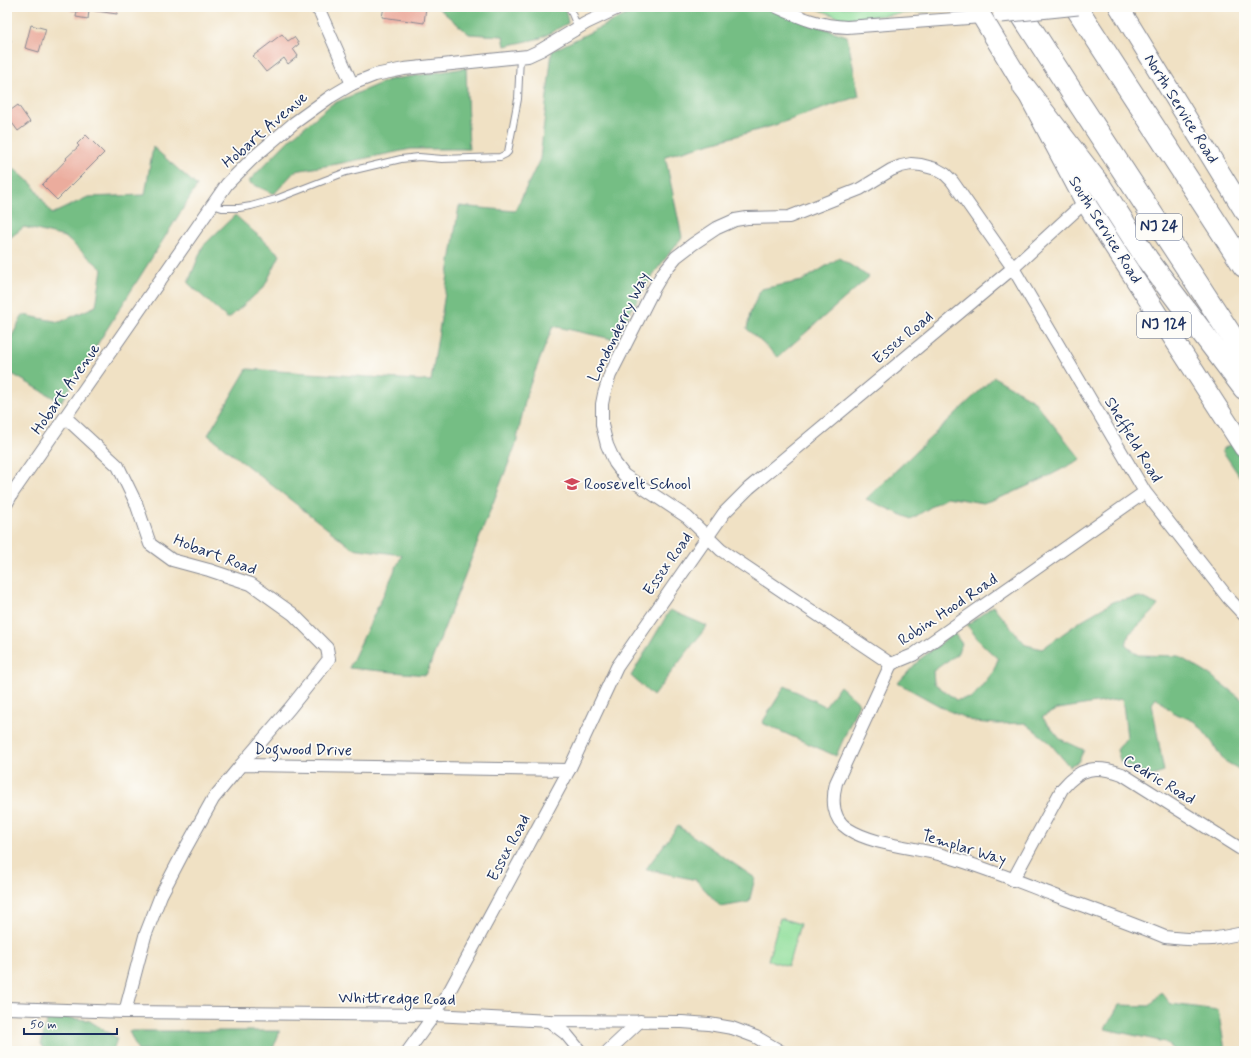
<svg xmlns="http://www.w3.org/2000/svg" width="1251" height="1058" viewBox="0 0 1251 1058" font-family="Mynerve,sans-serif">
  <style>
    .green { fill: #92df9c; stroke: #56877d }
    .forest { fill: #75be84; stroke: #487671 }
    .building { fill: #ebac9d }
    .lines { fill: none; stroke-linecap: round; stroke-linejoin: round }
    .service-casing { stroke: #868891; stroke-width: 8 }
    .minor-casing { stroke: #868891; stroke-width: 14 }
    .primary-casing { stroke: #868891; stroke-width: 21 }
    .motorway-casing { stroke: #868891; stroke-width: 24 }
    .service { stroke: #fff; stroke-width: 6 }
    .minor { stroke: #fff; stroke-width: 12 }
    .primary { stroke: #fff; stroke-width: 19 }
    .motorway { stroke: #fff; stroke-width: 22 }
    .tertiary-bridge-casing { stroke: #868891; stroke-width: 17; stroke-linecap: butt }
    .tertiary-bridge { stroke: #fff; stroke-width: 15 }
    .labels { text-anchor: middle; dominant-baseline: central; stroke-width: 3.5; stroke-linejoin: round; paint-order: stroke }
    .shield { fill: #fdfcf7; stroke: #5f6c8c; stroke-width: 1 }
    .shield-label { font-size: 15px; font-weight: bold; fill: #1b2f5e }
    .street-label { font-size: 16px; fill: #1b2f5e; stroke: #fdfcf7 }
    .poi-label { font-size: 16px; fill: #1b2f5e; stroke: #fdfcf7; text-anchor: start }
  </style>
  <rect width="100%" height="100%" fill="#fdfcf7"/>
  <filter id="ink" filterUnits="userSpaceOnUse"><feTurbulence type="fractalNoise" baseFrequency=".025" numOctaves="2"/><feDisplacementMap in="SourceGraphic" scale="8" xChannelSelector="R" yChannelSelector="G"/><feConvolveMatrix kernelMatrix="1 2 1 2 8 2 1 2 1" color-interpolation-filters="sRGB"/></filter>
  <filter id="wash" filterUnits="userSpaceOnUse"><feTurbulence type="fractalNoise" baseFrequency=".012" numOctaves="4" result="noise"/><feDisplacementMap in="SourceGraphic" scale="16" xChannelSelector="R" yChannelSelector="G"/><feGaussianBlur stdDeviation="0.9" result="paint"/><feColorMatrix in="noise" values="0 0 0 0 0 0 0 0 0 0 0 0 0 0 0 0 0 1.4 0 .05"/><feComposite in="paint" operator="in"/></filter>
  <g filter="url(#wash)">
    <rect width="100%" height="100%" fill="#f0e1c4"/>
    <g class="green">
      <polygon points="813,7 952,7 953,9 843,19"/>
      <polygon points="780,918 800,924 788,966 768,960"/>
    </g>
    <g class="forest">
      <polygon points="437,7 565,7 568,23 541,38 505,46 503,36 469,34"/>
      <polygon points="642,7 761,7 847,36 859,96 772,126 665,156 682,237 655,272 630,312 617,340 553,326 527,392 516,444 426,675 349,668 402,555 352,548 208,435 247,369 431,381 459,206 515,211 540,159 552,51"/>
      <polygon points="466,68 469,149 411,149 337,164 295,171 274,194 248,182 291,138 332,104 388,80"/>
      <polygon points="153,147 197,186 61,402 7,371 11,338 23,315 60,322 96,306 102,269 65,237 24,227 7,240 7,163 32,184 52,214 88,197 145,195"/>
      <polygon points="235,215 280,255 264,287 228,319 188,283 203,246"/>
      <polygon points="839,258 869,277 778,357 747,329 750,313 761,289 802,281"/>
      <polygon points="994,377 1033,400 1081,459 1045,478 1010,494 983,503 947,497 911,519 866,499"/>
      <polygon points="1235,441 1244,454 1244,483 1222,450"/>
      <polygon points="1140,597 1158,605 1152,613 1129,634 1126,645 1138,655 1178,656 1210,675 1244,701 1244,772 1223,760 1212,742 1196,722 1172,712 1156,697 1152,704 1164,772 1152,776 1121,763 1117,750 1127,737 1124,712 1122,699 1058,709 1042,717 1060,739 1084,750 1078,762 1069,766 1048,741 1025,723 997,724 975,722 947,710 898,683 919,660 954,633 962,644 957,654 933,671 934,683 956,700 972,698 993,672 998,659 981,643 967,625 993,606 1026,645 1042,649 1082,620 1115,601"/>
      <polygon points="670,610 707,626 653,696 631,676"/>
      <polygon points="785,686 825,706 840,686 859,703 836,756 762,723"/>
      <polygon points="678,826 755,878 749,902 721,907 696,880 646,869"/>
      <polygon points="1161,992 1171,1004 1218,1010 1225,1049 1215,1051 1176,1051 1165,1042 1105,1029 1119,1005 1150,1006"/>
      <polygon points="48,1016 88,1020 117,1038 113,1051 46,1051 41,1044"/>
      <polygon points="129,1031 280,1031 272,1051 138,1051"/>
    </g>
    <g id="blocks">
      <g class="building">
        <polygon points="70,7 118,7 117,14 89,10 88,19 76,17 77,11 70,11"/>
        <polygon points="384,7 426,7 424,23 382,17"/>
        <polygon points="31,25 46,29 39,52 25,48"/>
        <polygon points="282,34 288,41 294,37 299,44 293,49 298,56 288,64 284,58 266,72 253,56"/>
        <polygon points="7,39 11,40 8,57 7,57"/>
        <polygon points="18,105 30,122 18,131 7,116 7,113"/>
        <polygon points="86,135 104,153 57,200 42,185 67,159 66,158 79,146 77,144"/>
      </g>
    </g>
  </g>
  <g filter="url(#ink)">
    <use href="#blocks" fill-opacity="0" stroke="#868891" stroke-width="1"/>
    <g class="lines">
      <g class="service-casing">
        <g id="service">
          <polyline points="570,7 570,9 578,28"/>
          <polyline points="213,205 222,208 239,208 251,206 276,199 346,172 401,159 419,157 442,159 500,157 506,154 508,152 518,99 520,57"/>
        </g>
      </g>
      <g class="minor-casing">
        <g id="minor">
          <polyline points="315,7 320,12 352,84"/>
          <path d="M777 7C801 18 820 26 847 27L982 17"/>
          <polyline points="66,418 118,466 136,503 150,544 172,560 209,570 251,584 293,614 327,648 329,659 290,708 241,765"/>
          <polyline points="1145,492 913,655 891,664 721,550 687,517 624,475 615,463 607,445 602,425 602,404 604,394 610,375 653,290 663,273 676,257 693,244 717,228 735,220 747,218 789,217 860,189 891,170 901,166 911,164 921,165 936,169 945,174 952,181 1013,268 1145,492 1229,599 1244,615"/>
          <polyline points="7,503 13,492 227,184 254,157 294,123 330,97 352,84 375,75 404,69 528,56 541,50 586,23 620,7"/>
          <path d="M891 664 836 783C832 799 832 819 848 829 873 845 913 847 942 855 978 865 1015 880 1051 894 1089 908 1127 921 1165 937 1181 939 1196 940 1212 939 1223 937 1234 935 1244 933"/>
          <path d="M1013 880 1062 789C1080 767 1096 765 1122 774L1244 851"/>
          <polyline points="7,1008 125,1012 434,1015 549,1021 682,1022 709,1024 732,1028 756,1037 780,1051"/>
          <polyline points="125,1012 145,936 161,895 184,851 213,799 241,765 569,770"/>
          <polyline points="549,1021 566,1034 580,1051"/>
          <polyline points="408,1051 434,1015 450,990 569,770 617,667 724,513 749,488 1013,268 1085,202"/>
          <polyline points="608,1051 640,1021"/>
        </g>
      </g>
      <g class="primary-casing">
        <g id="primary">
          <polyline points="976,7 1024,87 1085,202 1244,448"/>
          <polyline points="1119,7 1244,211"/>
        </g>
      </g>
      <g class="motorway-casing">
        <g id="motorway">
          <polyline points="1017,7 1075,97 1244,355"/>
          <polyline points="1076,7 1244,266"/>
          <polyline points="1024,87 1100,186 1147,259 1244,388"/>
        </g>
      </g>
      <use href="#service" class="service"/>
      <use href="#minor" class="minor"/>
      <use href="#primary" class="primary"/>
      <use href="#motorway" class="motorway"/>
      <g class="tertiary-bridge-casing">
        <polyline id="tertiary-bridge" points="1001,15 1078,7"/>
      </g>
      <use href="#tertiary-bridge" class="tertiary-bridge"/>
    </g>
  </g>
  <defs>
    <g id="school-bare" transform="scale(1.2)"><path d="M0-5L7-2L0 1L-7-2ZM-4 1L0 2.5L4 1V4Q0 6-4 4Z" fill="#d1495b" stroke="#fdfcf7" stroke-width="2.5" paint-order="stroke"/></g>
  </defs>
  <g fill-rule="evenodd">
    <use href="#school-bare" x="572" y="484"/>
  </g>
  <g class="labels">
    <g class="shield">
      <rect x="1136" y="214" width="46" height="26" rx="3"/>
      <rect x="1137" y="312" width="54" height="26" rx="3"/>
    </g>
    <g class="shield-label">
      <text x="1159" y="227">NJ 24</text>
      <text x="1164" y="325">NJ 124</text>
    </g>
    <g class="street-label">
      <text transform="translate(1181 109) rotate(58)">North Service Road</text>
      <text transform="translate(265 130) rotate(-41)">Hobart Avenue</text>
      <text transform="translate(1105 230) rotate(58)">South Service Road</text>
      <text transform="translate(619 327) rotate(-64)">Londonderry Way</text>
      <text transform="translate(903 338) rotate(-40)">Essex Road</text>
      <text transform="translate(66 389) rotate(-55)">Hobart Avenue</text>
      <text transform="translate(1133 440) rotate(59)">Sheffield Road</text>
      <text transform="translate(215 555) rotate(21)">Hobart Road</text>
      <text transform="translate(668 564) rotate(-55)">Essex Road</text>
      <text transform="translate(948 610) rotate(-34)">Robin Hood Road</text>
      <text transform="translate(303 750) rotate(1)">Dogwood Drive</text>
      <text transform="translate(1159 780) rotate(31)">Cedric Road</text>
      <text transform="translate(509 848) rotate(-62)">Essex Road</text>
      <text transform="translate(964 848) rotate(17)">Templar Way</text>
      <text transform="translate(397 999) rotate(1)">Whittredge Road</text>
    </g>
    <g class="poi-label">
      <text x="584" y="484">Roosevelt School</text>
    </g>
  </g>
  <rect width="1251" height="1058" fill="none" stroke="#fdfcf7" stroke-width="24"/>
  <path d="M24 1028v6h93v-6" fill="none" stroke="#1b2f5e" stroke-width="2"/>
  <text x="30" y="1028" font-size="12" fill="#1b2f5e" stroke="#fdfcf7" stroke-width="3" paint-order="stroke">50 m</text>
</svg>
